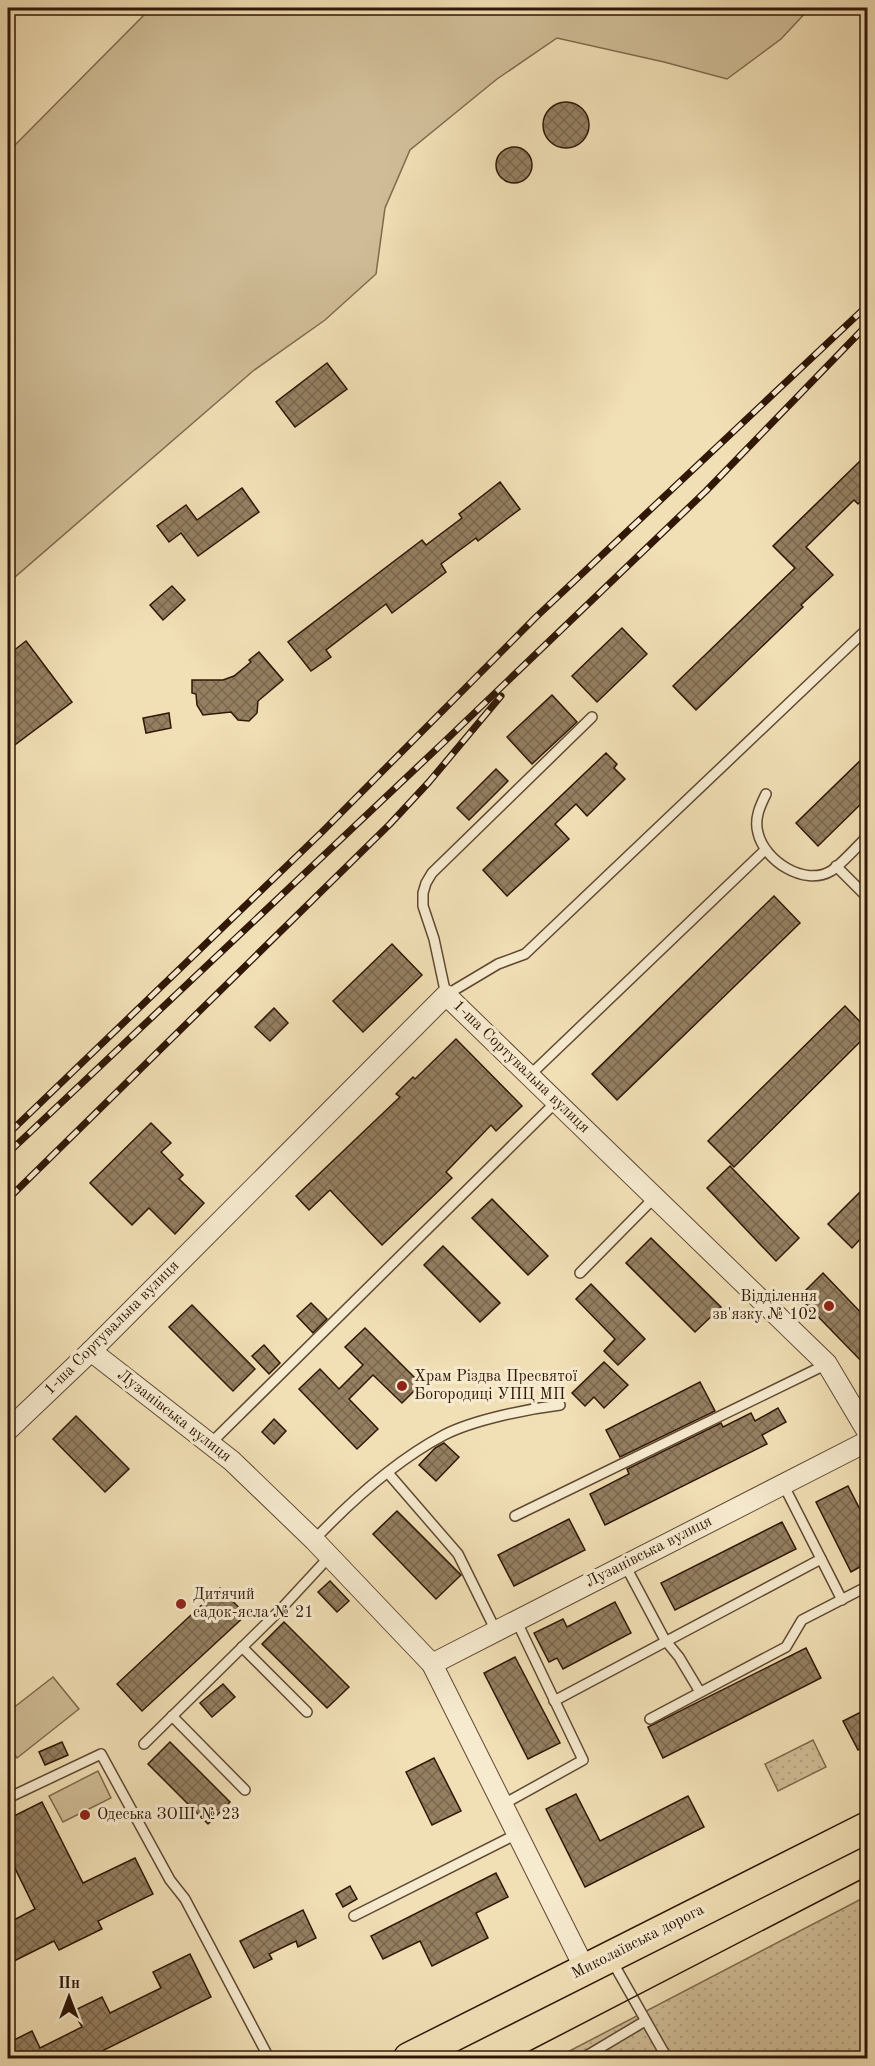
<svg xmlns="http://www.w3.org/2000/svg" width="875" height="2066" viewBox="0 0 875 2066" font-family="'Old Standard TT',serif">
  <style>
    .grass { fill: #d0bd97; stroke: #806a4e; stroke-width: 1.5 }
    .park { fill: url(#park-dots); stroke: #806a4e; stroke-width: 1.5 }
    .building { fill: url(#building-cross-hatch); stroke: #301706; stroke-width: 1.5 }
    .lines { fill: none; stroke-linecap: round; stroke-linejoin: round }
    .lane-casing { stroke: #604932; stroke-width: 12 }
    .street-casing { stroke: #604932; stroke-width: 22 }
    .primary-casing { stroke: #301706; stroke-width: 33 }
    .lane { stroke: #f6eacf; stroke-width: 9 }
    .street { stroke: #f6eacf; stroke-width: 20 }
    .primary { stroke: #f1dfb5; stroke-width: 30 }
    .tram { stroke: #301706; stroke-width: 1.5 }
    .rail-casing { stroke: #301706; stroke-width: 7 }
    .rail { stroke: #f6eacf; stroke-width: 4.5; stroke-dasharray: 14; stroke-linecap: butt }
    .poi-dot { fill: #8f2418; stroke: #f6eacf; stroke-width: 2 }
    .labels { text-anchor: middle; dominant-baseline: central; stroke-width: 6; stroke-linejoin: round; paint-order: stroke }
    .street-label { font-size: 16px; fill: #301706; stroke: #f6eacf }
    .poi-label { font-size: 16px; fill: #301706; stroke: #f6eacf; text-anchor: start }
  </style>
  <defs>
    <pattern id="park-dots" width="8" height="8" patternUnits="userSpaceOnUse" patternTransform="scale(1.5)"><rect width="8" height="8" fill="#d0bd97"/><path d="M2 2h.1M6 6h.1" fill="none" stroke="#b3a281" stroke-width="1.8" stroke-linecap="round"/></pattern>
    <pattern id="building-cross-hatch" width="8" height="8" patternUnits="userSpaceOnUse" patternTransform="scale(1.5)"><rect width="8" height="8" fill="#947f61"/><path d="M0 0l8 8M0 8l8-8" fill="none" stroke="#79674e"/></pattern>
  </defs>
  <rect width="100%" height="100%" fill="#f1dfb5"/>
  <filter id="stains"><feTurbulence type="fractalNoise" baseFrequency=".00333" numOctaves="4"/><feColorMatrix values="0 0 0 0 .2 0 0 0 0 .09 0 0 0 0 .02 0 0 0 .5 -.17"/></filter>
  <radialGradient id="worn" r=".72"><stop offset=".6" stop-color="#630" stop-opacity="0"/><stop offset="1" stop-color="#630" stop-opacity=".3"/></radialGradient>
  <g class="grass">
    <polygon points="151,8 810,8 781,39 727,79 664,62 557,38 497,79 410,150 385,208 376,274 325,320 253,371 8,583 8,152"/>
    <polygon points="53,1677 79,1709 17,1758 8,1745 8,1712"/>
    <polygon points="98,1771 111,1798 63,1822 49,1796"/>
  </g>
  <g class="park">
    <polygon points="813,1740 826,1767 778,1791 765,1764"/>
    <polygon points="867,1896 867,2058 556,2058"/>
  </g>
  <g class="building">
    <circle cx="566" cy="125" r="23"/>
    <circle cx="514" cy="165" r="18"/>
    <polygon points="327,363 347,389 295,427 276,402"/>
    <polygon points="860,461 867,469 867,494 858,504 854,500 806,547 833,575 801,605 803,607 696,710 673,686 795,568 773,546"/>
    <polygon points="500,482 520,509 478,541 476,538 441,564 446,572 392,613 386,604 326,650 331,657 311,671 288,642 422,540 426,545 462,518 459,514"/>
    <polygon points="242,488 259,512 198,556 181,533 169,542 157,526 186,505 197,520"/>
    <polygon points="172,586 185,600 163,620 150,605"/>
    <polygon points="622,628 647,654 597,702 572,676"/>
    <polygon points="26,641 72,702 8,750 8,655"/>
    <polygon points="259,652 283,680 258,701 257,713 249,721 238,720 231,712 203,715 197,705 196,694 192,693 192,680 223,680 234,676 251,662 249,660"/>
    <polygon points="552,695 577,722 532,764 507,737"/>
    <polygon points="169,713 171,728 146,733 143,718"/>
    <polygon points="606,753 617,764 614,768 625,779 587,816 576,804 555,824 569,839 507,896 483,870"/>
    <polygon points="867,754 867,798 818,846 796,823"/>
    <polygon points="496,769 508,781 469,820 457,808"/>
    <polygon points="774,896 800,923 617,1100 592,1074"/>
    <polygon points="392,944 422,975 363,1032 333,1001"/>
    <polygon points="845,1006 867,1029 867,1035 734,1167 708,1141"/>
    <polygon points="274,1008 288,1023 270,1041 255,1027"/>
    <polygon points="456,1039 522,1106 496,1131 491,1125 446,1172 452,1178 382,1245 330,1190 309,1210 296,1196 400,1097 396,1094 413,1077 415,1079"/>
    <polygon points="151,1123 171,1143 161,1152 183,1175 179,1179 204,1203 175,1234 149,1208 132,1225 90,1183"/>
    <polygon points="730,1166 799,1238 776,1261 707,1188"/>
    <polygon points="867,1185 867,1232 852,1248 828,1224"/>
    <polygon points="492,1199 548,1256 528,1275 472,1218"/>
    <polygon points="651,1238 721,1307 695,1332 626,1263"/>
    <polygon points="443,1246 500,1303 480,1322 424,1265"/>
    <polygon points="823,1273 867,1319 867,1367 799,1297"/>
    <polygon points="591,1284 645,1339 618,1365 604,1351 615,1339 576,1299"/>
    <polygon points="311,1303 327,1319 313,1333 297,1316"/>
    <polygon points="192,1305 255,1369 233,1391 169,1327"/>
    <polygon points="365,1328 421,1384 402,1403 373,1375 349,1399 378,1429 357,1449 299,1389 320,1369 339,1389 363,1365 345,1347"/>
    <polygon points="264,1345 280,1363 269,1374 252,1356"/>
    <polygon points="604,1362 628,1385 604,1408 594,1397 585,1406 572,1393"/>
    <polygon points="700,1382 715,1411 620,1457 606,1430"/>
    <polygon points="778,1408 786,1422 762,1435 767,1444 605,1525 590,1494 629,1474 627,1469 721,1423 723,1427 751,1413 755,1421"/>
    <polygon points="76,1416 129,1469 105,1492 53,1439"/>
    <polygon points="274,1419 286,1431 274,1444 262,1432"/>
    <polygon points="444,1443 459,1457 436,1481 419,1465 435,1448"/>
    <polygon points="848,1486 867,1523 867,1563 851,1572 816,1502"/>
    <polygon points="397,1511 461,1575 436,1599 373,1534"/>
    <polygon points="569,1519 585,1550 514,1586 498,1555"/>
    <polygon points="782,1522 796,1549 675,1610 661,1583"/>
    <polygon points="330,1581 349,1601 337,1612 318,1592"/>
    <polygon points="220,1588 246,1615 142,1711 117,1684"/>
    <polygon points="615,1602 631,1633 563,1669 557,1658 549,1662 534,1633 563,1619 567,1627"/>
    <polygon points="284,1622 349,1687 327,1708 262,1644"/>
    <polygon points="806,1648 821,1678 663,1758 648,1727"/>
    <polygon points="515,1657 560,1743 528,1759 484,1673"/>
    <polygon points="223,1684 235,1697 212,1717 200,1703"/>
    <polygon points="867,1709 867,1745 858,1750 843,1721"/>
    <polygon points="62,1742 68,1755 45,1765 39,1752"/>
    <polygon points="170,1742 230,1802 208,1824 148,1764"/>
    <polygon points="434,1758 461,1811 432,1825 406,1772"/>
    <polygon points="576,1794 600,1841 688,1796 704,1827 585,1887 546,1809"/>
    <polygon points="42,1802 83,1883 135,1858 153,1894 98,1921 102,1929 59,1950 54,1941 8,1964 8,1923 35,1909 8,1854 8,1819"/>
    <polygon points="496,1873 508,1897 476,1913 488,1938 432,1966 420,1941 383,1959 371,1936"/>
    <polygon points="350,1886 357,1899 343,1907 336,1894"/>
    <polygon points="303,1910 316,1938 298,1947 296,1941 269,1954 272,1959 254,1968 240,1941"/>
    <polygon points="190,1954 211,1997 88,2058 8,2058 8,2043 32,2031 40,2048 82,2027 73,2011 102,1997 110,2013 161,1988 153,1972"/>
  </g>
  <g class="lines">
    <g class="lane-casing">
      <g id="lane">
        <polyline points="592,717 432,873 426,883 423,893 423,906 434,939 446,995 498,964 525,954 868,628"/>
        <path d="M766 794C760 806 754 819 758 833 764 860 804 887 831 871 843 863 857 846 868 836"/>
        <polyline points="836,866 868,898"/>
        <polyline points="530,1075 765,850"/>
        <polyline points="580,1273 655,1197"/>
        <polyline points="210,1444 557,1101"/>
        <polyline points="388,1473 458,1554 496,1631"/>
        <polyline points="783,1484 842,1600"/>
        <polyline points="515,1516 827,1364"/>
        <path d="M314 1540C352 1500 395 1461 444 1435 473 1420 527 1409 560 1405"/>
        <polyline points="625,1565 665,1640 679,1657 700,1692"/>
        <polyline points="242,1647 307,1712"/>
        <polyline points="554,1701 821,1559"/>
        <polyline points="172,1716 245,1790"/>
        <polyline points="650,1719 786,1647 802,1620 868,1586"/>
        <polyline points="144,1744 280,1610 330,1556"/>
        <polyline points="8,1798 101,1754 170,1880 185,1899 269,2058"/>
        <polyline points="502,1805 583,1760 516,1620"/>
        <polyline points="354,1916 517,1834"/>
        <polyline points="612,1961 667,2058"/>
        <polyline points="583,2058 645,2021"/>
      </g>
    </g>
    <g class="street-casing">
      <g id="street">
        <polyline points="91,1351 232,1461 314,1540 432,1664 585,1969"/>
        <polyline points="8,1430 91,1351 446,995 827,1364 868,1433"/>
        <polyline points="432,1664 868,1441"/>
      </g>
    </g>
    <g class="primary-casing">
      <polyline id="primary" points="409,2058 868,1827"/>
    </g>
    <use href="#lane" class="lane"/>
    <use href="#street" class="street"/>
    <use href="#primary" class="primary"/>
    <polyline class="tram" points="516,2058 868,1876"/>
    <g class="rail-casing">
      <g id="rail">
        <polyline points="8,1134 322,832 535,618 868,305"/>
        <polyline points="8,1153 445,741 706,491 868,324"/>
        <polyline points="8,1199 390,824 429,782 501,696"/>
      </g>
    </g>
    <use href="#rail" class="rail"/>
  </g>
  <g class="poi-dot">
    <circle cx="829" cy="1306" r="6"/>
    <circle cx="402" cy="1386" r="6"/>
    <circle cx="181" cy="1604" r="6"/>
    <circle cx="85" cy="1815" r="6"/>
  </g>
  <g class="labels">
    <g class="street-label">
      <text transform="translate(521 1067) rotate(44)">1-ша Сортувальна вулиця</text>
      <text transform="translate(112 1328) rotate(-45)">1-ша Сортувальна вулиця</text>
      <text transform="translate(174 1416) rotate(38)">Лузанівська вулиця</text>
      <text transform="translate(649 1552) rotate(-27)">Лузанівська вулиця</text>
      <text transform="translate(638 1942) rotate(-27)">Миколаївська дорога</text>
    </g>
    <g class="poi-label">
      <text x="817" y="1297" text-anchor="end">Відділення<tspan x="817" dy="18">зв'язку № 102</tspan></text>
      <text x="414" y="1377">Храм Різдва Пресвятої<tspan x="414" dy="18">Богородиці УПЦ МП</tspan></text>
      <text x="193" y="1595">Дитячий<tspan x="193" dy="18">садок-ясла № 21</tspan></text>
      <text x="97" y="1815">Одеська ЗОШ № 23</text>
    </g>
  </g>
  <rect width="875" height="2066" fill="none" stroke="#f1dfb5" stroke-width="30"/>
  <rect x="9" y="9" width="857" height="2048" fill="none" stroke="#301706" stroke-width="3"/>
  <rect x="15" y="15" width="845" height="2036" fill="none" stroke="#301706" stroke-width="1.5"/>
  <g transform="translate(69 1997)" stroke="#f6eacf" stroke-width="4.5" paint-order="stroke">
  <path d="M0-4.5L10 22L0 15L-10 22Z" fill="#301706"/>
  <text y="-9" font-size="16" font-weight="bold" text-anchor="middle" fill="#301706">Пн</text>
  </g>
  <rect width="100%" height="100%" filter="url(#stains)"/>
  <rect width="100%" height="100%" fill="url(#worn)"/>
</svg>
